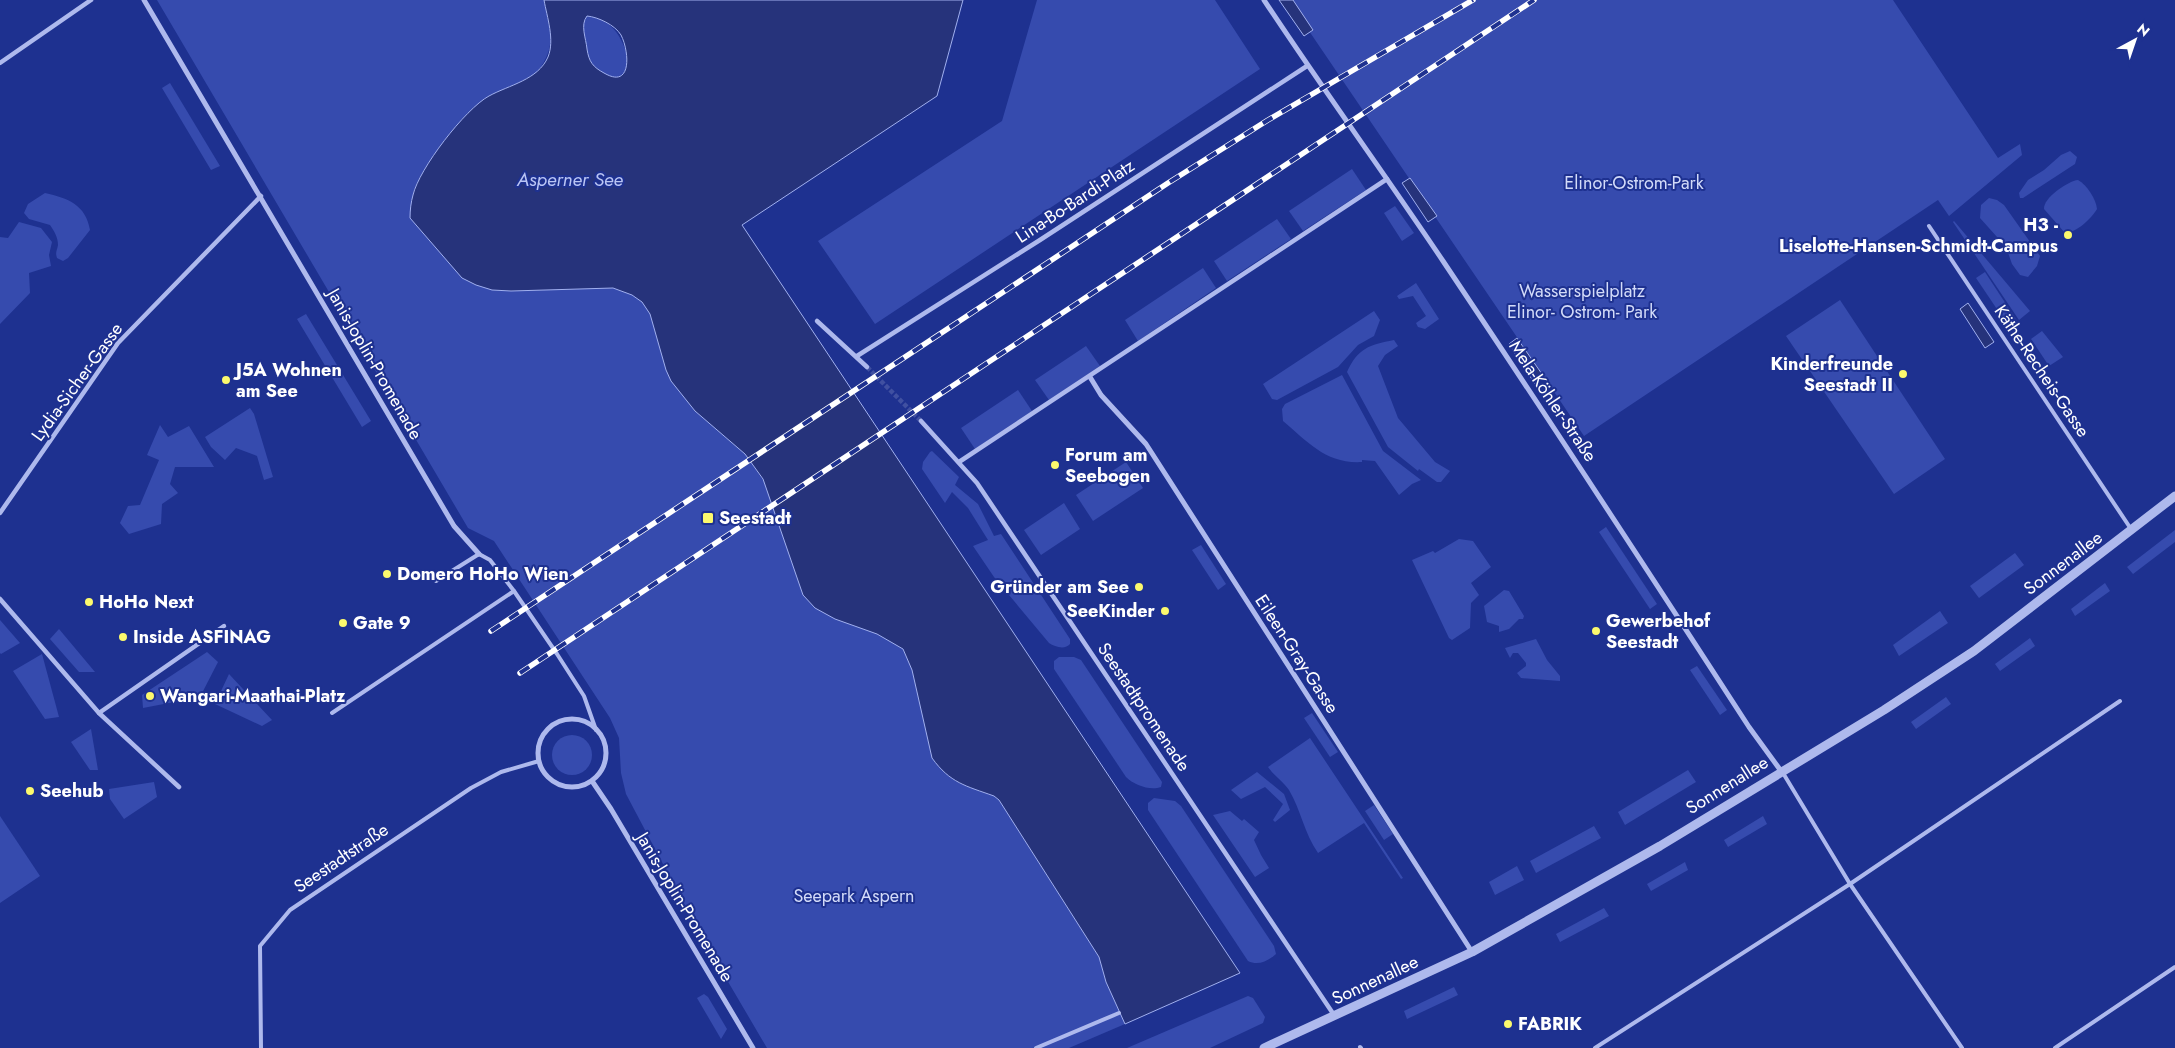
<svg xmlns="http://www.w3.org/2000/svg" width="2175" height="1048" viewBox="0 0 2175 1048" font-family="Jost,sans-serif">
  <style>
    .green { fill: #364bae }
    .water { fill: #26337b; stroke: #a1b0ef; fill-rule: evenodd }
    .lines { fill: none; stroke-linecap: round; stroke-linejoin: round }
    .pedestrian-tunnel { stroke: #4050a1; stroke-width: 4.5; stroke-dasharray: 4.5 2; stroke-linecap: butt }
    .service { stroke: #aeb9ed; stroke-width: 4 }
    .pedestrian { stroke: #aeb9ed; stroke-width: 4.5 }
    .minor { stroke: #aeb9ed; stroke-width: 5 }
    .tertiary { stroke: #aeb9ed; stroke-width: 9 }
    .rail-casing { stroke: #fff; stroke-width: 5.5 }
    .rail { stroke: #1e3190; stroke-width: 4; stroke-dasharray: 11; stroke-linecap: butt }
    .poi-dot { fill: #fcf96d; stroke: #1e3190; stroke-width: 2 }
    .labels { text-anchor: middle; dominant-baseline: central; stroke-width: 4; stroke-linejoin: round; paint-order: stroke }
    .park-label { font-size: 18px; fill: #d3dbf9; stroke: #1e3190 }
    .street-label { font-size: 18px; fill: #fff; stroke: #1e3190 }
    .poi-label { font-size: 18px; font-weight: bold; fill: #fff; stroke: #1e3190; text-anchor: start }
    .water-label { font-size: 19px; font-style: italic; fill: #bac5f4; stroke: #1e3190 }
  </style>
  <rect width="100%" height="100%" fill="#1e3190"/>
  <g class="green">
    <path d="M157 0H565L547 16C552 39 553 49 539 70L499 289C536 293 574 286 611 288 627 289 639 301 654 305L673 383 695 411 745 454 763 480 891 625 994 796 999 800 1099 957 1106 982 1125 1024 1069 1048H767L700 934 626 794 621 773 619 738 610 718 494 541 468 528Z"/>
    <polygon points="1037,0 1215,0 1260,69 875,324 818,241 1002,121"/>
    <polygon points="1288,0 1893,0 1998,158 2020,144 2022,155 1949,216 1938,200 1584,436"/>
    <path d="M587 16C624 20 627 57 636 86 619 80 599 76 589 60L583 25Z"/>
    <polygon points="170,83 220,166 211,170 162,88"/>
    <polygon points="2070,151 2077,157 2075,164 2023,198 2020,198 2019,193 2028,180 2044,170 2061,155"/>
    <polygon points="1352,169 1366,190 1303,231 1289,211"/>
    <path d="M2078 180C2087 185 2096 199 2097 209 2092 218 2076 233 2065 233L2044 209C2043 198 2068 181 2078 180Z"/>
    <path d="M45 193C68 198 86 205 90 230L68 258 63 261 57 258C55 252 57 251 58 245 58 237 54 231 50 225L29 219 24 213 28 204Z"/>
    <polygon points="1989,198 1997,200 2004,205 2040,256 2037,266 2028,277 2020,275 2012,264 2006,247 1980,218 1981,205"/>
    <polygon points="1395,206 1414,233 1402,241 1384,213"/>
    <polygon points="1277,219 1291,239 1227,281 1214,261"/>
    <polygon points="1954,221 2030,311 2019,320 1953,222"/>
    <polygon points="19,222 41,228 52,242 49,255 51,266 29,273 30,293 0,324 0,237 8,238"/>
    <polygon points="1203,268 1216,288 1138,341 1125,320"/>
    <polygon points="1985,272 2017,321 2009,327 1976,278"/>
    <polygon points="1416,283 1439,319 1425,329 1418,327 1416,323 1426,316 1413,296 1399,299 1397,296"/>
    <polygon points="1840,300 1945,459 1894,494 1786,336"/>
    <polygon points="1374,311 1380,320 1374,336 1358,345 1338,367 1277,400 1272,399 1263,384"/>
    <polygon points="306,314 371,421 362,427 297,319"/>
    <polygon points="2042,331 2063,357 2049,366 2031,339"/>
    <path d="M1394 340 1398 346 1385 355 1378 366 1398 418 1435 462 1450 471 1441 482H1437L1419 469 1418 471 1388 447 1347 372C1358 348 1369 345 1394 340Z"/>
    <polygon points="1086,346 1100,366 1049,400 1035,380"/>
    <path d="M1342 375 1383 451 1421 480 1412 484 1399 495 1375 461 1362 460V462C1326 464 1308 442 1283 421L1282 409 1285 404Z"/>
    <polygon points="1018,390 1032,411 975,449 961,428"/>
    <polygon points="250,408 254,414 273,477 264,480 257,456 236,448 225,460 211,447 205,437"/>
    <polygon points="160,425 168,437 189,426 214,467 175,467 170,484 178,493 162,504 161,524 129,534 120,523 128,506 140,505 159,460 147,455"/>
    <path d="M932 451 959 477 955 485 978 504 994 536 1001 534 1070 639V644C1065 650 1055 647 1049 643L994 577 973 546 988 540 968 508 952 492 945 503 922 469 923 462 930 452Z"/>
    <polygon points="1126,462 1143,488 1093,521 1076,495"/>
    <polygon points="1064,503 1080,529 1041,555 1024,530"/>
    <polygon points="1606,527 1657,604 1650,609 1599,532"/>
    <polygon points="2175,530 2175,542 2133,574 2127,567"/>
    <polygon points="1459,539 1473,541 1491,567 1471,583 1479,595 1471,603 1470,628 1452,640 1449,638 1412,560 1433,551 1435,553"/>
    <polygon points="1201,545 1226,584 1218,590 1192,550"/>
    <polygon points="2015,553 2024,565 1979,598 1970,586"/>
    <polygon points="2105,583 2110,591 2075,616 2071,609"/>
    <polygon points="1504,590 1509,591 1524,616 1523,619 1519,619 1509,629 1499,632 1499,626 1487,622 1484,606"/>
    <polygon points="1940,611 1948,623 1899,656 1893,645"/>
    <polygon points="0,620 20,643 1,654 0,653"/>
    <polygon points="59,629 95,672 79,672 50,639"/>
    <polygon points="2030,638 2035,646 2000,671 1995,664"/>
    <polygon points="1536,639 1547,660 1560,676 1560,681 1521,678 1517,673 1526,666 1526,663 1518,653 1513,653 1510,658 1505,648"/>
    <polygon points="207,652 218,662 200,697 143,708 142,695"/>
    <polygon points="42,654 59,717 45,719 13,671"/>
    <path d="M1059 657H1074L1081 660 1162 782 1161 787C1150 791 1134 785 1126 777L1054 669V661Z"/>
    <polygon points="1697,666 1727,710 1720,715 1690,670"/>
    <polygon points="229,674 272,720 262,726 215,704"/>
    <polygon points="1946,697 1951,704 1916,729 1911,722"/>
    <polygon points="1312,713 1338,752 1330,757 1304,718"/>
    <polygon points="91,729 98,770 90,770 71,742"/>
    <circle cx="572" cy="755" r="20"/>
    <path d="M1310 738 1403 878 1401 879 1364 823 1318 853C1304 833 1301 810 1289 790 1284 782 1274 776 1268 767Z"/>
    <polygon points="1688,770 1696,782 1625,825 1618,812"/>
    <polygon points="1257,772 1284,794 1290,810 1275,822 1273,820 1283,804 1265,787 1241,799 1231,790"/>
    <polygon points="154,782 157,797 124,819 110,799 109,789"/>
    <path d="M1154 798 1175 801 1181 806 1274 946 1276 954C1268 961 1258 966 1248 961L1148 810V803Z"/>
    <polygon points="1374,805 1393,834 1384,840 1365,811"/>
    <polygon points="1230,811 1242,821 1244,819 1259,832 1254,840 1261,855 1269,868 1255,877 1213,815"/>
    <polygon points="0,816 40,876 0,903"/>
    <polygon points="1763,816 1767,824 1728,847 1724,840"/>
    <polygon points="1594,826 1601,838 1536,873 1530,861"/>
    <polygon points="1685,862 1688,870 1651,891 1647,884"/>
    <polygon points="1517,866 1524,880 1495,895 1489,882"/>
    <polygon points="1604,908 1609,916 1560,942 1556,934"/>
    <polygon points="1454,987 1458,995 1407,1019 1404,1011"/>
    <polygon points="704,994 708,997 727,1029 721,1039 697,998"/>
    <polygon points="1248,996 1253,998 1265,1017 1263,1023 1210,1048 1127,1048"/>
  </g>
  <g class="water">
    <path d="M544 0H963L937 96 742 225 1240 973 1125 1024 1106 982 1099 957 999 800 994 796C966 786 950 783 932 758L912 670 903 649 877 634 835 619 815 608 803 595 763 479 745 454 695 411 671 381 666 370 650 314 642 302 632 295 613 288 511 291 492 290 476 285 462 278 410 218C410 210 411 202 413 195 419 169 465 109 489 96 509 85 538 80 548 57 555 40 547 17 544 0ZM587 16C598 17 615 25 621 35 629 50 633 90 604 73 593 67 589 62 587 49 586 38 580 25 587 16Z"/>
    <polygon points="1279,0 1293,0 1313,30 1304,36"/>
    <polygon points="1410,178 1437,216 1428,222 1402,183"/>
    <polygon points="1968,303 1994,342 1985,348 1960,309"/>
    <polygon points="1517,338 1544,377 1535,384 1509,344"/>
  </g>
  <g class="lines">
    <polyline class="pedestrian-tunnel" points="867,367 921,421"/>
    <g class="service">
      <polyline points="1929,226 2131,529"/>
      <polyline points="436,581 479,554 490,560 514,591 557,654 584,696 596,730"/>
      <polyline points="332,713 514,591"/>
      <polyline points="1783,773 1850,884 1962,1048"/>
      <polyline points="1360,1047 1361,1048"/>
      <polyline points="261,1048 260,946 290,910 471,788 501,772 539,761"/>
      <polyline points="1036,1048 1119,1013"/>
      <polyline points="1595,1048 1850,884 2120,701"/>
      <polyline points="2055,1048 2175,967"/>
    </g>
    <g class="pedestrian">
      <polyline points="0,63 91,0"/>
      <polyline points="817,321 867,367"/>
      <polyline points="857,356 1040,240 1307,66"/>
      <polyline points="921,421 977,483 1334,1015"/>
      <polyline points="959,462 1387,179"/>
      <polyline points="0,513 118,343 261,196"/>
      <polyline points="0,599 99,713 179,787"/>
      <polyline points="99,713 224,626"/>
    </g>
    <g class="minor">
      <polyline points="144,0 454,526 479,554"/>
      <path d="M1264 0C1322 88 1384 173 1443 261 1546 415 1648 571 1749 727L1781 771"/>
      <polyline points="1090,377 1101,395 1146,444 1472,952"/>
      <circle cx="572" cy="753" r="34"/>
      <polyline points="592,781 611,809 753,1048"/>
    </g>
    <polyline class="tertiary" points="1264,1048 1472,952 1660,846 1884,710 1974,651 2175,496"/>
    <g class="rail-casing">
      <g id="rail">
        <polyline points="491,631 1168,183 1268,120 1473,0"/>
        <polyline points="520,673 1534,0"/>
      </g>
    </g>
    <use href="#rail" class="rail"/>
  </g>
  <g class="poi-dot">
    <circle cx="2068" cy="235" r="5"/>
    <circle cx="1903" cy="374" r="5"/>
    <circle cx="226" cy="380" r="5"/>
    <circle cx="1055" cy="465" r="5"/>
    <rect x="702" y="512" width="12" height="12" rx="2.5"/>
    <circle cx="387" cy="574" r="5"/>
    <circle cx="1139" cy="587" r="5"/>
    <circle cx="89" cy="602" r="5"/>
    <circle cx="1165" cy="611" r="5"/>
    <circle cx="343" cy="623" r="5"/>
    <circle cx="1596" cy="631" r="5"/>
    <circle cx="123" cy="637" r="5"/>
    <circle cx="150" cy="696" r="5"/>
    <circle cx="30" cy="791" r="5"/>
    <circle cx="1508" cy="1024" r="5"/>
  </g>
  <g class="labels">
    <g class="park-label">
      <text x="1634" y="183">Elinor-Ostrom-Park</text>
      <text x="1582" y="291">Wasserspielplatz<tspan x="1582" dy="21">Elinor- Ostrom- Park</tspan></text>
      <text x="854" y="896">Seepark Aspern</text>
    </g>
    <g class="street-label">
      <text transform="translate(1075 201) rotate(-33)">Lina-Bo-Bardi-Platz</text>
      <text transform="translate(375 364) rotate(60)">Janis-Joplin-Promenade</text>
      <text transform="translate(2042 371) rotate(56)">Käthe-Recheis-Gasse</text>
      <text transform="translate(77 382) rotate(-54)">Lydia-Sicher-Gasse</text>
      <text transform="translate(1553 401) rotate(56)">Mela-Köhler-Straße</text>
      <text transform="translate(2063 563) rotate(-37)">Sonnenallee</text>
      <text transform="translate(1297 654) rotate(57)">Eileen-Gray-Gasse</text>
      <text transform="translate(1144 707) rotate(56)">Seestadtpromenade</text>
      <text transform="translate(1727 785) rotate(-32)">Sonnenallee</text>
      <text transform="translate(341 858) rotate(-34)">Seestadtstraße</text>
      <text transform="translate(685 907) rotate(59)">Janis-Joplin-Promenade</text>
      <text transform="translate(1375 980) rotate(-25)">Sonnenallee</text>
    </g>
    <g class="poi-label">
      <text x="2058" y="225" text-anchor="end">H3 -<tspan x="2058" dy="21">Liselotte-Hansen-Schmidt-Campus</tspan></text>
      <text x="1893" y="364" text-anchor="end">Kinderfreunde<tspan x="1893" dy="21">Seestadt II</tspan></text>
      <text x="236" y="370">J5A Wohnen<tspan x="236" dy="21">am See</tspan></text>
      <text x="1065" y="455">Forum am<tspan x="1065" dy="21">Seebogen</tspan></text>
      <text x="719" y="518">Seestadt</text>
      <text x="397" y="574">Domero HoHo Wien</text>
      <text x="1129" y="587" text-anchor="end">Gründer am See</text>
      <text x="99" y="602">HoHo Next</text>
      <text x="1155" y="611" text-anchor="end">SeeKinder</text>
      <text x="1606" y="621">Gewerbehof<tspan x="1606" dy="21">Seestadt</tspan></text>
      <text x="353" y="623">Gate 9</text>
      <text x="133" y="637">Inside ASFINAG</text>
      <text x="160" y="696">Wangari-Maathai-Platz</text>
      <text x="40" y="791">Seehub</text>
      <text x="1518" y="1024">FABRIK</text>
    </g>
    <g class="water-label">
      <text x="570" y="179">Asperner See</text>
    </g>
  </g>
  <g transform="translate(2135 40) rotate(40)" stroke="#1e3190" stroke-width="4" paint-order="stroke">
  <path d="M0-4L9 19L0 12L-9 19Z" fill="#ffffff"/>
  <text y="-8" font-size="14" font-weight="bold" text-anchor="middle" fill="#ffffff">N</text>
  </g>
</svg>
